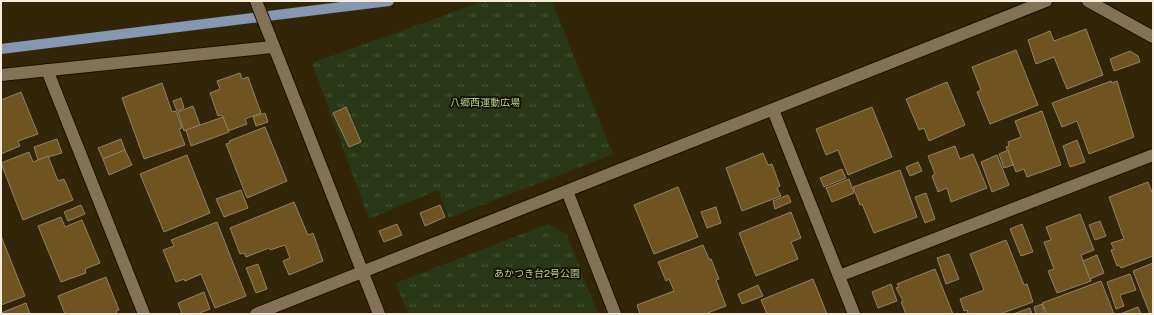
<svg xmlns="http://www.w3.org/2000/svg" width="1154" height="315" viewBox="0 0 1154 315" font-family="'Public Sans','Noto Sans JP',sans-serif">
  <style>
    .grass { fill: url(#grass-tufts) }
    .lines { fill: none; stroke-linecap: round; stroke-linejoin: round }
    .stream { stroke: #8498b1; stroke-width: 10 }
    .building { fill: #6f5421; stroke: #918063 }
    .minor-casing { stroke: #190e00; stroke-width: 14 }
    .minor { stroke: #837255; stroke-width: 12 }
    .labels { text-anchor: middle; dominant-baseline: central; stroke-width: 3.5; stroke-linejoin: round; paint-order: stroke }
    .park-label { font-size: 10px; fill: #b0d387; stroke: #160f05 }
  </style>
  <defs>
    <pattern id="grass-tufts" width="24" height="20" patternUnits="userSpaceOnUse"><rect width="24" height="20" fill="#293716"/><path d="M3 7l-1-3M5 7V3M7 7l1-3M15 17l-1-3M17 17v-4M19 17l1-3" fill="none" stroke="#495437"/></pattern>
  </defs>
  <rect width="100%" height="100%" fill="#332508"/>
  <g class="grass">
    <polygon points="484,1 552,1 613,154 449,218 438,190 369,219 312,63"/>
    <polygon points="548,224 567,235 598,314 408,314 396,283"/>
  </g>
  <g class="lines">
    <polyline class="stream" points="1,49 389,1"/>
  </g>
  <g class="building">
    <polygon points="1086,29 1103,75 1067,89 1054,57 1036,64 1028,40 1050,31 1054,41"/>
    <polygon points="1016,50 1038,105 990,124 977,92 981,90 972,67"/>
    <polygon points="1130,51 1138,56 1140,62 1114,71 1110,59"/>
    <polygon points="240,73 242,79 248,77 261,113 245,119 247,124 228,131 222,115 218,116 210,93 220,89 217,81"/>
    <polygon points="1111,81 1112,83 1117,81 1134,137 1089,154 1077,121 1062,127 1052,103"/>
    <polygon points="947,82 965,125 929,141 924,128 919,130 906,99"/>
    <polygon points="162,83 172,112 176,111 182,128 179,129 185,145 144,159 122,98"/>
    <polygon points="21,92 38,134 18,141 20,146 1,154 1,100"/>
    <polygon points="181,98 184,108 177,111 173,101"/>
    <polygon points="193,106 200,125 184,131 178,112"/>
    <polygon points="346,107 361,142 349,147 333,113"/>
    <polygon points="872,107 892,157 848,175 838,150 826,155 816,129"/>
    <polygon points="1042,111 1061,165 1027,177 1024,169 1016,172 1006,147 1009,146 1008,142 1021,137 1015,121"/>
    <polygon points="265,113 268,122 256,126 253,117"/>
    <polygon points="223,117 229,132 191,146 186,130"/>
    <polygon points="265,127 287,181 247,198 226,144 230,143 229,141"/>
    <polygon points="57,139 62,153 38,160 34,147"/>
    <polygon points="121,139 125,150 103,159 98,148"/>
    <polygon points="1077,140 1085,162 1070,167 1063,146"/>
    <polygon points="955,146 960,159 973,154 987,188 951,202 947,188 938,192 932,176 935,174 928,156"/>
    <polygon points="125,150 132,165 109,175 103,159"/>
    <polygon points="1008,150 1013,165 1004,168 999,154"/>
    <polygon points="29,152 33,162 48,156 58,181 64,179 73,200 23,220 1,163"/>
    <polygon points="763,153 768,165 772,164 780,186 777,188 781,196 742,211 726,168"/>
    <polygon points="187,155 210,213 164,232 140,174"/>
    <polygon points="997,155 1009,185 992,192 981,162"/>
    <polygon points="918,162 922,171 910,176 906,167"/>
    <polygon points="842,169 846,178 824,187 820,178"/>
    <polygon points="900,170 917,217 874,233 862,204 860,205 853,187"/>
    <polygon points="849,179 854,193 832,202 826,188"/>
    <polygon points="1148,182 1153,195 1153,256 1121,268 1119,265 1117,266 1111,250 1114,249 1111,243 1124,239 1109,197"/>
    <polygon points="678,187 698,237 654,254 634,205"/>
    <polygon points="241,190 248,208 224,217 216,199"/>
    <polygon points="926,193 935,219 925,223 915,197"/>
    <polygon points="788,195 791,202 775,209 773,201"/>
    <polygon points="294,202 308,235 313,233 323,261 289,275 283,261 290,258 285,245 270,250 269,248 246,257 244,253 240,254 230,228"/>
    <polygon points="81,205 85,214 68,221 64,212"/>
    <polygon points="440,205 445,217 425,226 420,213"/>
    <polygon points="716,207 721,223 707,228 701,212"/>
    <polygon points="791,212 801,238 791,242 798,259 756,276 739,233"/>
    <polygon points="1080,214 1094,250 1081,255 1091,281 1057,293 1048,271 1054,269 1044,242 1051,240 1046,227"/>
    <polygon points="61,217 65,227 82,220 100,263 85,269 86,273 61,282 38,226"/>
    <polygon points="1100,221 1106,236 1095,240 1089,225"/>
    <polygon points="217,222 246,296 215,308 201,274 185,281 184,279 176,282 163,250 174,246 171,240"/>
    <polygon points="397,224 402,235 384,242 379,231"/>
    <polygon points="1022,224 1033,252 1021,256 1010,229"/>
    <polygon points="1,236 25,296 1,305"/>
    <polygon points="1006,240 1024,285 1027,284 1033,302 1000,314 968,314 967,310 964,311 960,299 984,290 970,254"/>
    <polygon points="703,245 709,259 711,259 719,279 716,280 726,306 705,314 640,314 637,305 674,291 669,279 666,281 658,262"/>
    <polygon points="949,254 959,279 946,284 937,258"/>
    <polygon points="1097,255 1104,273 1090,279 1083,261"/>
    <polygon points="1153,263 1153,314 1150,314 1133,271"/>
    <polygon points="258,264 267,289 256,293 246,268"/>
    <polygon points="935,269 953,314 906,314 901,302 903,301 896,288 899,287 897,284"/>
    <polygon points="1130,274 1136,290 1120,295 1124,306 1116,309 1107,282"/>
    <polygon points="106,277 119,310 116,311 117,314 65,314 58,296"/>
    <polygon points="813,279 827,314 767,314 761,300"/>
    <polygon points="1101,281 1114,314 1047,314 1042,303"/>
    <polygon points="891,284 897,301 878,308 872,292"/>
    <polygon points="758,285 763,296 742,304 738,294"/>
    <polygon points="204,292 210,309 197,314 182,314 178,303"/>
    <polygon points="26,303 30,314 1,314 1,313"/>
    <polygon points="1042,304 1045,314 1036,314 1034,307"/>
    <polygon points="1138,307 1141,314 1120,314"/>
    <polygon points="1030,308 1032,314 1013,314"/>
  </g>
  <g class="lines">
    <g class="minor-casing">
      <g id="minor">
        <polyline points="256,1 379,314"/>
        <polyline points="1088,1 1153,37"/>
        <polyline points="47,70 144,314"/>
        <polyline points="1,75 272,47"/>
        <polyline points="773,110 854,314"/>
        <polyline points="567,191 615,314"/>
        <polyline points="839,276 1153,155"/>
        <polyline points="256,314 1046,1"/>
      </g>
    </g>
    <use href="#minor" class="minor"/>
  </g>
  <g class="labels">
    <g class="park-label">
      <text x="485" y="102">八郷西運動広場</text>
      <text x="537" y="273">あかつき台2号公園</text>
    </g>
  </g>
  <rect width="1154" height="315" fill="none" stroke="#f6eddc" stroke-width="4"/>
</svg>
